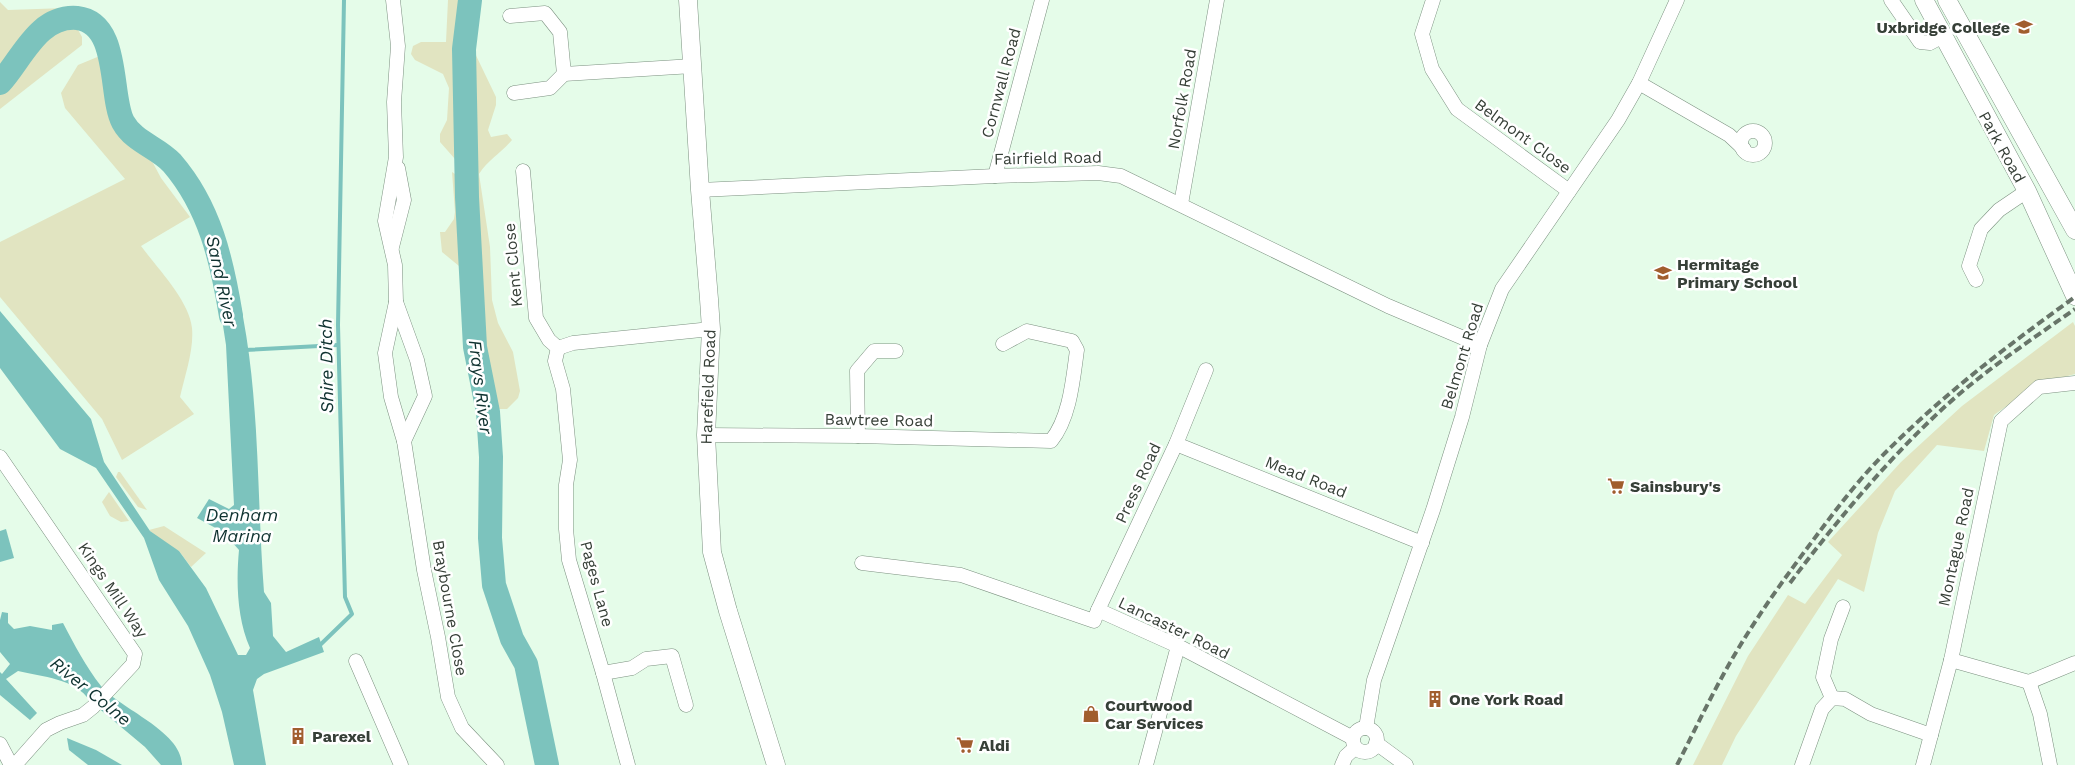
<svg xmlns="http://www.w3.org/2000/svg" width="2075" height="765" viewBox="0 0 2075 765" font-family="'Work Sans',sans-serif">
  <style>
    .green { fill: #e1e4c1 }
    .water { fill: #7cc3bd }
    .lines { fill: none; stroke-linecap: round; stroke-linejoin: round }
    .stream { stroke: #7cc3bd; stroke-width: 4 }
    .river { stroke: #7cc3bd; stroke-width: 24 }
    .minor-casing { stroke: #7c9180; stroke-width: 15 }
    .major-casing { stroke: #7c9180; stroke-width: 19 }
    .minor { stroke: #fff; stroke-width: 14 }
    .major { stroke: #fff; stroke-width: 18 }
    .rail { stroke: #687569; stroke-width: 4; stroke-dasharray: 8 4; stroke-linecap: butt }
    .labels { text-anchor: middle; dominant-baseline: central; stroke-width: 5; stroke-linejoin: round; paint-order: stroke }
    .poi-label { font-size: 16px; font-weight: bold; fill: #363f37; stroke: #fff; text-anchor: start }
    .street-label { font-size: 16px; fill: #363f37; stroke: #fff }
    .water-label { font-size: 18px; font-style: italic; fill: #0f3230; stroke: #fff }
  </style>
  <rect width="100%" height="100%" fill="#e5fce9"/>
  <g class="green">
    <path d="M448 0H471L470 6 471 45 496 97V105L488 130 491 137 507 134 512 140C501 153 488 160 479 174L490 247 492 300 498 323 513 352 520 391 518 398 507 409H499L481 396 478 381 480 350 465 281 459 266 442 252 440 232H445L454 219 455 212 452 172 455 174V159L440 142V134L447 120 449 88 443 74 415 60 411 54 413 46 421 42H446Z"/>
    <polygon points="0,2 8,10 66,8 82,37 82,45 0,109"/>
    <path d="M107 53 115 54 118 86 113 100 114 116 153 163 161 178 190 217 141 246C157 268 189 300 192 328 194 350 185 375 180 397L194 414 122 460 102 419 0 297V242L125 179 65 108 61 93 78 65Z"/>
    <polygon points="2073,322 2075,326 2075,374 2036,385 1994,415 1984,451 1937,445 1895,491 1878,533 1864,592 1838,579 1736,736 1722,765 1693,765 1748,656 1788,595 1805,604 1842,555 1828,542 1901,462 1962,406"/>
    <polygon points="118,472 120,472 147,510 138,507 116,477"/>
    <polygon points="109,492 129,521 121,522 110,516 102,502"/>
    <polygon points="164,526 206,553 191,567 179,551 164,543 149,530"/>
  </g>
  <g class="water">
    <path d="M235 281C261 381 256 489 264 592L271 603 273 636 286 652 319 637 324 652 264 674 257 679 253 690 266 765H234L222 712 210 675 188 626 159 580 144 538 96 468 60 449 0 368V311L91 419 104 462 150 531 179 551 206 588 238 655H246L250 648C237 619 236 582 239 550L223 532 197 518 209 499 229 509 234 505 226 345 217 287Z"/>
    <polygon points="6,529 14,558 0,562 0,531"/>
    <path d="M2 612 8 613V623L14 629 30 626 52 630V625L63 623C74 644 86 667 101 686 120 709 182 731 182 765H161L145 747 90 701C75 678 42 677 18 671L6 679 37 713 30 720 0 695V672L2 674 10 664 0 652V620Z"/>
    <polygon points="67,738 96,750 122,765 88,765 69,750"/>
  </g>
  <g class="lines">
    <g class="stream">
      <polyline points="245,350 338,345"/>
      <polyline points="318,647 352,614 345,597 338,325 344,0"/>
    </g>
    <g class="river">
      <polyline points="470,0 464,49 467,197 475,347 488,412 491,457 490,538 494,585 512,639 526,664 547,765"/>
      <path d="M0 83C22 59 38 15 77 18 121 23 109 96 123 122 134 142 157 147 172 163 210 207 222 261 231 316"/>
    </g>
    <g class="minor-casing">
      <g id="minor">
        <polyline points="393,0 398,46 394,102 396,157 385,221 395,265 396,302 385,353 391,397 404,441 424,570 438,637 448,697 462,728 497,765"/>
        <polyline points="1433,0 1422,34 1432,69 1457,109 1569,191"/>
        <polyline points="1891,0 1920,42 1930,43 1943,36"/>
        <polyline points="510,16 545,13 560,32 564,74 693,66"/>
        <polyline points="1639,83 1729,135 1744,149"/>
        <polyline points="514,93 550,88 564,74"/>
        <circle cx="1753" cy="143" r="12"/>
        <polyline points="523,171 536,318 549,340 558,348"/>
        <polyline points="995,176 1042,0"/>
        <polyline points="700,190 995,176 1098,173 1121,176 1388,306 1480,345"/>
        <polyline points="1181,204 1217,0"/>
        <polyline points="392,247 404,200 398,168"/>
        <polyline points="1976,280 1969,266 1981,229 1999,210 2027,191"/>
        <polyline points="396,302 417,360 425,396 404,441"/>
        <polyline points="558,348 555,361 563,389 570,460 566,485 566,529 569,560 603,673 628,765"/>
        <polyline points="558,348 573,343 711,329"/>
        <path d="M706 435 858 436 1051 441C1070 418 1073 379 1077 350L1072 341 1027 331 1003 344"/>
        <polyline points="858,436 857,371 874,351 896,351"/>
        <polyline points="1176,444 1422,543"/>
        <polyline points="0,457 135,654 133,664 93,707 83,715 60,723 46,730 15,765"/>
        <polyline points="862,563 961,575 1094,621 1098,610 1178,646 1353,738"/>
        <polyline points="1098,610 1176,444 1206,370"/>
        <polyline points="1951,660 2029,682 2075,663"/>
        <polyline points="356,661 401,765"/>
        <polyline points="603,673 632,668 646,659 672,656 686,705"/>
        <polyline points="2029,682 2040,714 2050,765"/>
        <polyline points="1832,698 1823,677 1831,639 1843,607"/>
        <polyline points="1366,728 1374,680 1433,510 1462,417 1480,345 1502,289 1618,120 1639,83 1677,0"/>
        <circle cx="1365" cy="740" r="12"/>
        <polyline points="1376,743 1406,765"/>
        <polyline points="0,744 11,765"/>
        <polyline points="1146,765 1178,646"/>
        <polyline points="1342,765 1346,756 1355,748"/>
        <polyline points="1802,765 1822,709 1832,698 1845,699 1871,714 1931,735"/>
        <polyline points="1923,765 1951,660 2001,421 2039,387 2075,383"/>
      </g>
    </g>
    <g class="major-casing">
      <g id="major">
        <polyline points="688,0 700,190 709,299 711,329 706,435 712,552 728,611 776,765"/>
        <polyline points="1924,0 2027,191 2075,296"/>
        <polyline points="1947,0 2075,230"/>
      </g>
    </g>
    <use href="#minor" class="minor"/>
    <use href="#major" class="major"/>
    <g class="rail">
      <path d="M1790 583C1835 523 1882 466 1937 414 1978 375 2028 342 2075 309"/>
      <path d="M1677 765C1692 736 1706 706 1722 677 1749 627 1783 580 1817 535 1838 507 1860 478 1885 453 1943 395 2008 345 2075 297"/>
    </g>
  </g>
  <defs>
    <g id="university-bare" transform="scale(1.35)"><path d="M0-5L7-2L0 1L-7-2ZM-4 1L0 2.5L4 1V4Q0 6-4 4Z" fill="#a15d2e" stroke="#fff" stroke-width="2.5" paint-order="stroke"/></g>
    <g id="school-bare" transform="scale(1.35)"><path d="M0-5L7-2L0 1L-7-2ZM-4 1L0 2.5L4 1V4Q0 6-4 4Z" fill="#a15d2e" stroke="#fff" stroke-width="2.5" paint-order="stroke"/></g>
    <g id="supermarket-bare" transform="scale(1.35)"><path d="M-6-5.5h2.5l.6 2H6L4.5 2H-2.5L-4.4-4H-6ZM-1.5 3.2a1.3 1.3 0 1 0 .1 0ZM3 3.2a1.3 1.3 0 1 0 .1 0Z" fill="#a15d2e" stroke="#fff" stroke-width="2.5" paint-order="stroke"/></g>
    <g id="building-bare" transform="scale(1.35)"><path d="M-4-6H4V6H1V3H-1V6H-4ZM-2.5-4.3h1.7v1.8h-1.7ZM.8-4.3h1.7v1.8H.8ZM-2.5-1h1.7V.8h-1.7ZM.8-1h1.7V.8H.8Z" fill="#a15d2e" stroke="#fff" stroke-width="2.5" paint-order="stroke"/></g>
    <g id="shop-bare" transform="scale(1.35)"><path d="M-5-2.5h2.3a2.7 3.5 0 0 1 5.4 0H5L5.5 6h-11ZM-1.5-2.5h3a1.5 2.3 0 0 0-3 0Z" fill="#a15d2e" stroke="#fff" stroke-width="2.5" paint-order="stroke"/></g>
  </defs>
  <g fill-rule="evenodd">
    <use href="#university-bare" x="2024" y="27"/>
    <use href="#school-bare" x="1663" y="273"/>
    <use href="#supermarket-bare" x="1616" y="486"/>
    <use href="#building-bare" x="1435" y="699"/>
    <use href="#shop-bare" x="1091" y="714"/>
    <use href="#building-bare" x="298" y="736"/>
    <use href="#supermarket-bare" x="965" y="745"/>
  </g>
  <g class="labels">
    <g class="poi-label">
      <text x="2010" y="27" text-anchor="end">Uxbridge College</text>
      <text x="1677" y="264">Hermitage<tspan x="1677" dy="18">Primary School</tspan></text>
      <text x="1630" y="486">Sainsbury's</text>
      <text x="1449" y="699">One York Road</text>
      <text x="1105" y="705">Courtwood<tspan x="1105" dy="18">Car Services</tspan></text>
      <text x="312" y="736">Parexel</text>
      <text x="979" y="745">Aldi</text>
    </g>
    <g class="street-label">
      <text transform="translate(1001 83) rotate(-75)">Cornwall Road</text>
      <text transform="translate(1182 99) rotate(-80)">Norfolk Road</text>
      <text transform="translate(1523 136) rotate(36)">Belmont Close</text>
      <text transform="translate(2002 147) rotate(61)">Park Road</text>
      <text transform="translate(1048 158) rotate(-1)">Fairfield Road</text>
      <text transform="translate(513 265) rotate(-95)">Kent Close</text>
      <text transform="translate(1462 356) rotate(-73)">Belmont Road</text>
      <text transform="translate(708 387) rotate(-88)">Harefield Road</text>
      <text transform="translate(879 420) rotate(1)">Bawtree Road</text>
      <text transform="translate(1306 477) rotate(22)">Mead Road</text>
      <text transform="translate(1138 483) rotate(-65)">Press Road</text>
      <text transform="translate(1956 547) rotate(-78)">Montague Road</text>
      <text transform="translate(597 584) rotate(75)">Pages Lane</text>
      <text transform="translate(113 590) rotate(56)">Kings Mill Way</text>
      <text transform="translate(450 608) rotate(80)">Braybourne Close</text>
      <text transform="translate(1174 628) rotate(26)">Lancaster Road</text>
    </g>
    <g class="water-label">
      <text transform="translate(222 281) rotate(78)">Sand River</text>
      <text transform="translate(326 366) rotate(-91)">Shire Ditch</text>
      <text transform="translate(481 387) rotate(83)">Frays River</text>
      <text x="242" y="514">Denham<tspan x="242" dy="21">Marina</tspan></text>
      <text transform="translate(91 691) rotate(39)">River Colne</text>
    </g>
  </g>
</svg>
